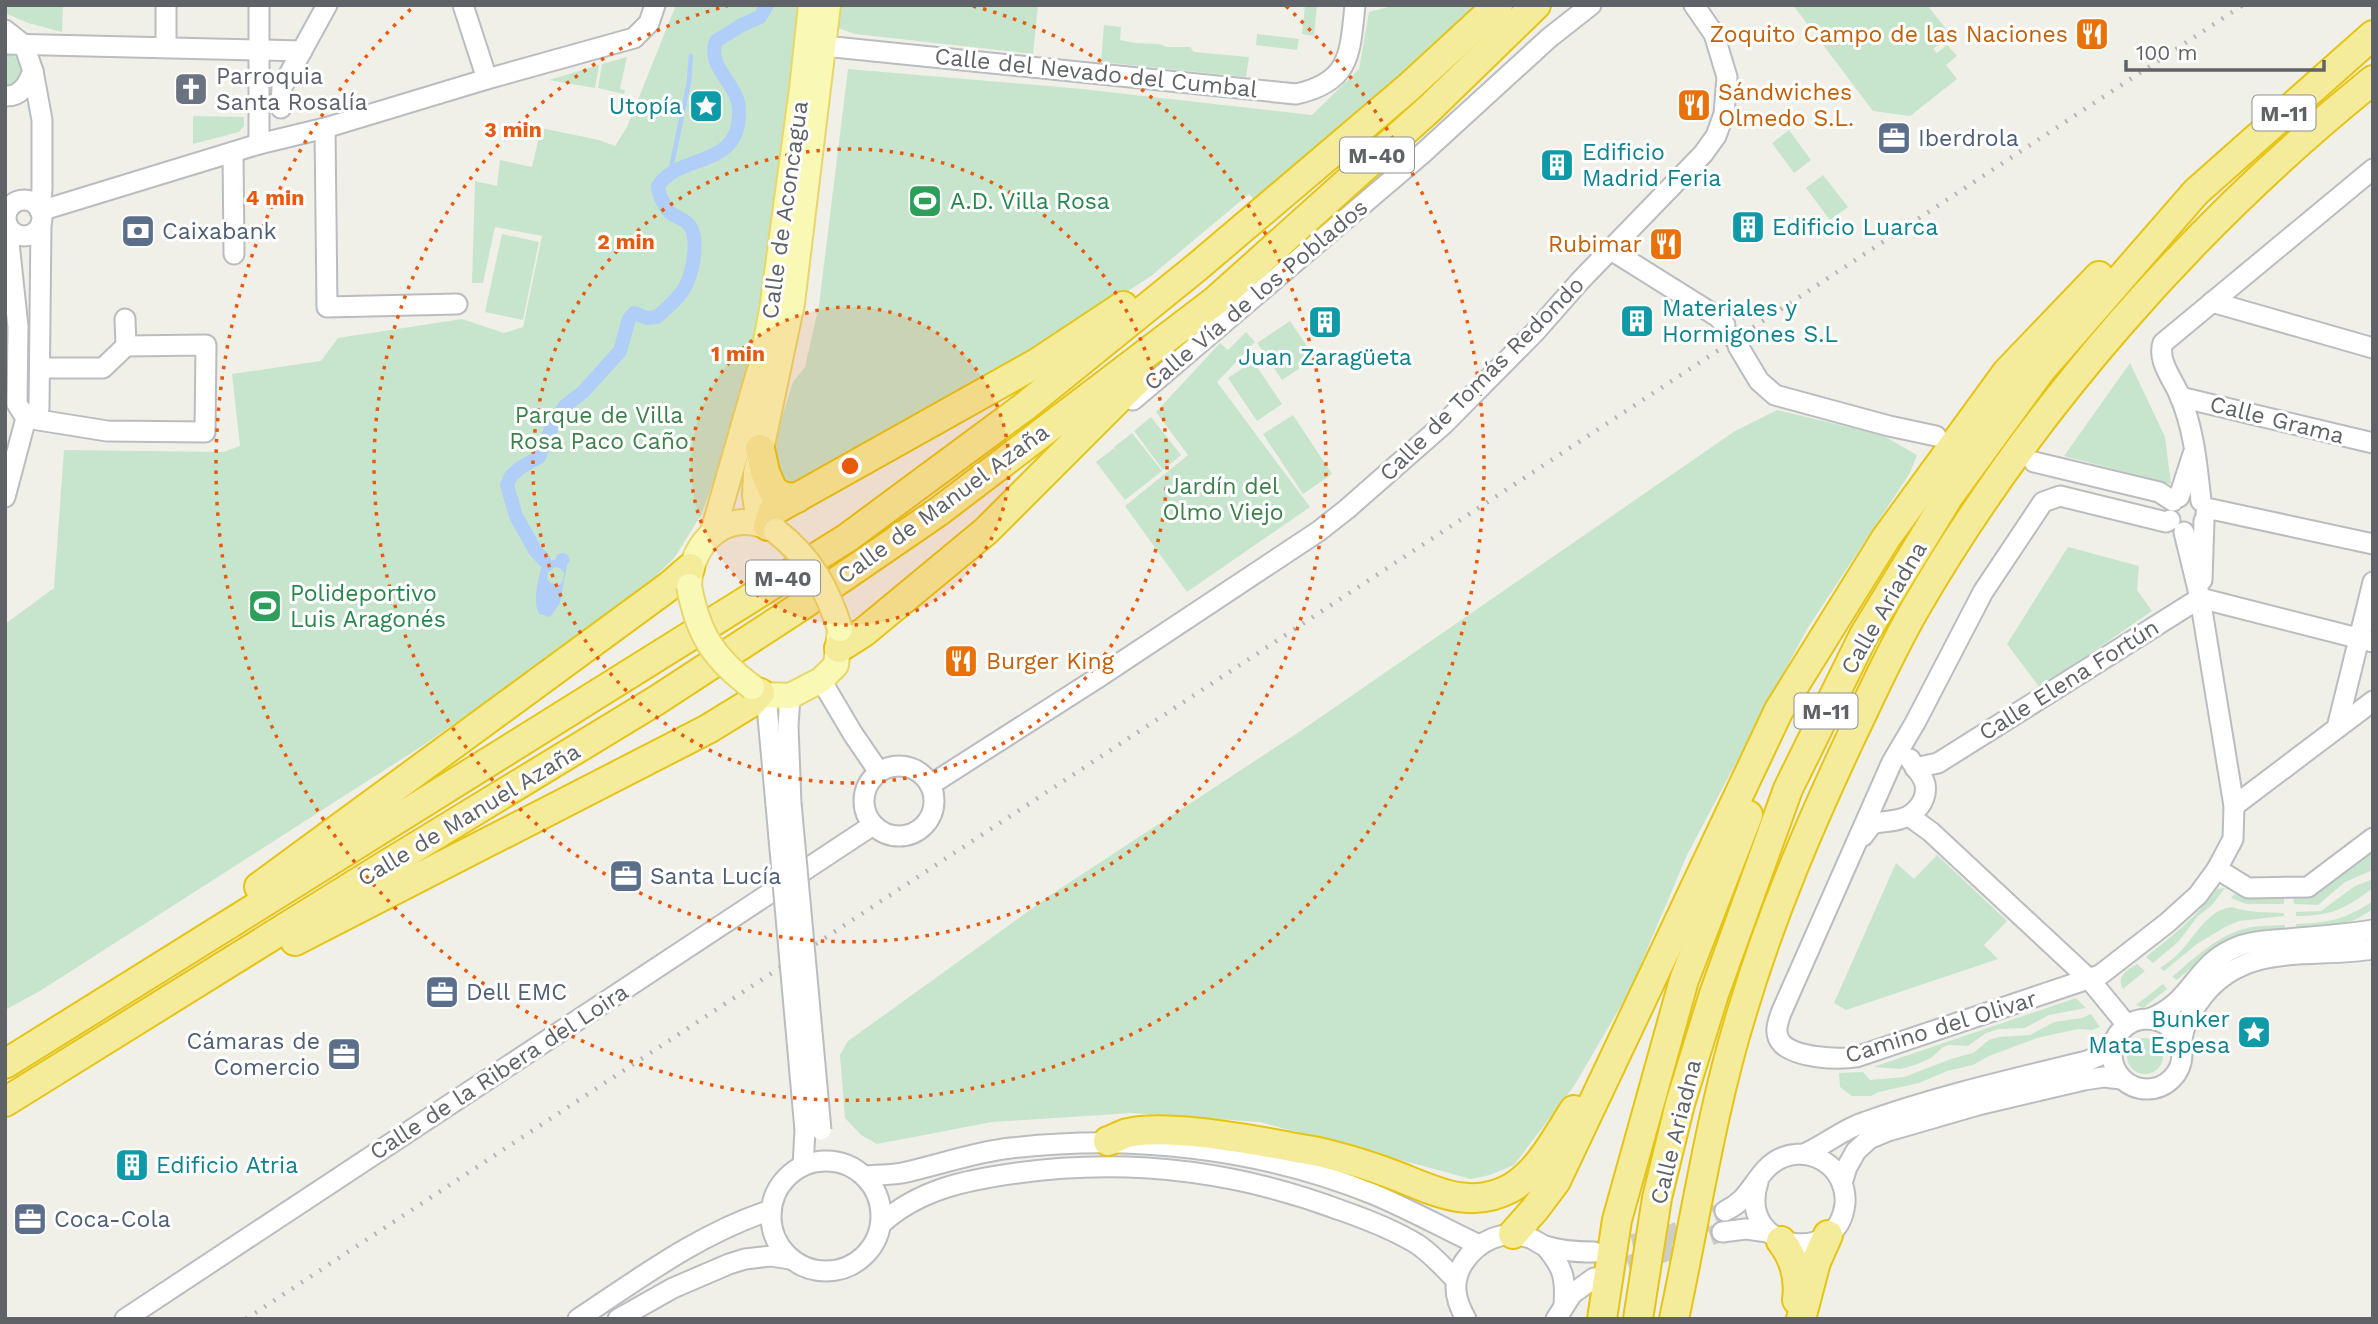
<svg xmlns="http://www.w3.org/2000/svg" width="2378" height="1324" viewBox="0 0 2378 1324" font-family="'Work Sans',sans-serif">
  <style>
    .green { fill: #c7e5cc }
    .water { fill: #b0cef8; fill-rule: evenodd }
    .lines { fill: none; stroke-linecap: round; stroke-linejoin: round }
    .stream { stroke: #b0cef8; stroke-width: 4.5 }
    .canal { stroke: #b0cef8; stroke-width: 14 }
    .minor-tunnel { stroke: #ccccc8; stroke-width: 19; stroke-dasharray: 19 10; stroke-linecap: butt }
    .minor-casing { stroke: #babcc0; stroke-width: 23 }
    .major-casing { stroke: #e7d76b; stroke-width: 28 }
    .highway-casing { stroke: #e5c413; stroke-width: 32 }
    .minor { stroke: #fff; stroke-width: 19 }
    .major { stroke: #f9f8b5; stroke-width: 24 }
    .highway { stroke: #f5ec9b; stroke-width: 28 }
    .rail { stroke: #b6b6b7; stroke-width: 4.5; stroke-dasharray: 2 9; stroke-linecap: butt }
    .minor-bridge-casing { stroke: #babcc0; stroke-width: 23; stroke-linecap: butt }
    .major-bridge-casing { stroke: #e7d76b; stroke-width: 28; stroke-linecap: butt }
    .minor-bridge { stroke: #fff; stroke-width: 19 }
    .major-bridge { stroke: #f9f8b5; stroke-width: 24 }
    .ring { fill: none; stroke: #e8590c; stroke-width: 3.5; stroke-dasharray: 3.5 7 }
    .labels { text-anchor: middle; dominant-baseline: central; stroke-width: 6; stroke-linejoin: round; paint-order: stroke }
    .shield { fill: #fff; stroke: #8f9195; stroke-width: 2 }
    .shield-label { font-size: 21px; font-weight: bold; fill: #5f6267 }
    .food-label { font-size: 23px; fill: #c56008; stroke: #fff; text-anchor: end }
    .street-label { font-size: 23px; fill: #5f6267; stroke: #fff }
    .worship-label { font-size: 23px; fill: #5b616d; stroke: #fff; text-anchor: start }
    .culture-label { font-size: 23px; fill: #0d838f; stroke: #fff; text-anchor: start }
    .service-label { font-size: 23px; fill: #4e5e75; stroke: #fff; text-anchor: start }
    .leisure-label { font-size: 23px; fill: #27864d; stroke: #fff; text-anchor: start }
    .park-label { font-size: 23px; fill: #3c814a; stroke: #fff }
    .centre { fill: #e8590c; stroke: #fff; stroke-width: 3.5 }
    .ring-label { font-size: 21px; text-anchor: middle; font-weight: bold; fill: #e8590c; stroke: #fff; stroke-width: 6; stroke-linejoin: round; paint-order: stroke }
  </style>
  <rect width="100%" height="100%" fill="#f0f0e8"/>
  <g class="green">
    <polygon points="5,5 63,5 62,32 28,23 5,13"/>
    <polygon points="676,5 799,5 766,260 748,370 719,467 701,515 675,557 631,601 422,746 40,991 5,1010 5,624 54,588 64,450 223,452 240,446 232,374 321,361 338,338 462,319 504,333 523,327 542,236 495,227 483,283 472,283 475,181 497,186 500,160 532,167 541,128 599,140 615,146 627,127"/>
    <polygon points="841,5 1038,5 1033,54 855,34 838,28"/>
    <polygon points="1305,5 1317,5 1314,36 1302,34"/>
    <polygon points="1396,5 1486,5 1261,207 1249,194 1151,276 998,376 804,483 777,482 776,436 793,382 805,367 819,305 848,69 1082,89 1312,115 1359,69 1369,12"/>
    <polygon points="1793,5 1927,5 1951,35 1933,49 1937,53 1947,45 1957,56 1946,65 1957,79 1910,116 1873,111"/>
    <polygon points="1104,25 1121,27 1120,40 1135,43 1159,44 1167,47 1190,47 1194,52 1249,57 1246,77 1101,62"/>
    <polygon points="1257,34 1299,39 1297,50 1256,45"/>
    <path d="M5 52C21 56 26 68 20 83L5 91Z"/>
    <polygon points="627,57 620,89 625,90 624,94 598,88 602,64"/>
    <polygon points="599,65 595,88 549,80"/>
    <polygon points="193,116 244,117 244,126 239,132 193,144"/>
    <polygon points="1789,130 1811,160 1794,173 1772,143"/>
    <polygon points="1823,175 1848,207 1830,220 1806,188"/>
    <polygon points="502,234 539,242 523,320 485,312"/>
    <polygon points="1290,321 1315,358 1282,380 1257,343"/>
    <polygon points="1246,332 1255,342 1217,382 1310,507 1187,592 1125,506 1188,455 1156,412 1220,343 1228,350"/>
    <polygon points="1253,361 1282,404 1257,421 1228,378"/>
    <polygon points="2130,363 2165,437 2171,484 2064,456"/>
    <polygon points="1777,410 1882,435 1917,455 1910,473 1807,629 1687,855 1629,992 1574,1086 1514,1165 1490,1175 1471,1179 1260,1122 1132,1113 992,1122 877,1144 861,1135 845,1118 840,1055 848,1041 1055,892 1302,730 1735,431"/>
    <polygon points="1293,415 1332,474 1303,494 1263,434"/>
    <polygon points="1151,417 1181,455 1163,470 1134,431"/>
    <polygon points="1132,433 1162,471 1125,500 1096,462 1114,448 1121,456 1114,447"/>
    <polygon points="2068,547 2139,566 2137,590 2152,611 2040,688 2007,644"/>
    <polygon points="2370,852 2373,855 2373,870 2345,882 2318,905 2294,904 2293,896"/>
    <polygon points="1937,855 2007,921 1984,945 1998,959 1846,1010 1834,1003 1896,863 1914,879"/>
    <path d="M2373 879V888C2345 909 2331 916 2296 916V912L2321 911 2355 886Z"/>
    <path d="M2225 888 2211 906 2198 916 2178 942 2153 963 2146 957C2172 936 2198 916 2217 889Z"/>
    <polygon points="2234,894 2245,898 2284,897 2284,904 2246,904 2231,898"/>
    <path d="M2373 901V909C2343 929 2331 928 2297 931L2296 924C2329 923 2346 919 2373 901Z"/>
    <path d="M2232 907C2247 913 2268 912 2284 913V916L2239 921 2225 927 2197 944 2164 971 2160 968C2166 964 2173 959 2178 954 2195 938 2206 910 2232 907Z"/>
    <path d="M2285 925V932C2274 932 2262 932 2251 933 2222 938 2199 962 2177 980L2172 977C2193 959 2214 939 2240 930 2254 925 2271 926 2285 925Z"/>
    <path d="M2137 964 2145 971 2123 989C2116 976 2127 970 2137 964Z"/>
    <polygon points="2163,984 2167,989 2143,1008 2136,1005"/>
    <polygon points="2076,998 2086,1008 2049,1015 2025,1028 1999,1029 1986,1033 1968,1046 1948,1045 1942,1048 1931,1058 1915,1065 1900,1069 1873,1067"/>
    <polygon points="2091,1014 2100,1027 2092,1030 2078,1029 2037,1038 1989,1056 1973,1065 1947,1071 1919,1083 1879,1092 1871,1096 1852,1096 1840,1087 1839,1073 1863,1072 1870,1080 1904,1077 1951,1059 1973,1053 1989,1040 1999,1037 2030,1035 2054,1022 2082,1018"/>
    <circle cx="2145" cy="1056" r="18"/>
  </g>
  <path class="water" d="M563 553 568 555 570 561 567 565 560 603 550 617 539 614C532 600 539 575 544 560H555L558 554ZM555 567 560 568 564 573 563 581 559 585 551 583 547 578 548 572Z"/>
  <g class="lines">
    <polyline class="stream" points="670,173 689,82 691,56"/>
    <path class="canal" d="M544 560 535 550 516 516 507 485 511 476 520 468 539 457 555 420 565 406 583 392 620 351 629 319 634 313 647 318 657 317C667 308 680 298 686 285 693 271 699 240 690 226 686 220 678 218 672 214 665 209 658 194 658 186 680 152 741 170 739 110 739 84 706 68 716 41L742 25 760 17 767 5"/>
    <g class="minor-tunnel">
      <polyline points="1604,1250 1664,1237 1725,1211"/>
      <polyline points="1601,1275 1722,1232"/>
    </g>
    <g class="minor-casing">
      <g id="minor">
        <polyline points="166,5 166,47"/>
        <polyline points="463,5 487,79"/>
        <polyline points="5,30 24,45 33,71 42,120 42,189 40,210"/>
        <polyline points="5,44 302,51"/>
        <path d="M809 47 824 46 1296 94C1351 82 1350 53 1355 5"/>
        <path d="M5 96C21 97 28 84 33 71"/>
        <polyline points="281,108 282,87 327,5"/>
        <polyline points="325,128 327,307 457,304"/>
        <polyline points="259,144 259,5"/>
        <polyline points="233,152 234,254"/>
        <circle cx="24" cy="218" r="18"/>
        <polyline points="40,211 259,144 325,128 487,79 634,38 649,23 655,5"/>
        <polyline points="7,224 18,327 17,404 26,418 107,431 205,432 206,345 126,346 125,319"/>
        <polyline points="1611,250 1718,317 1725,325"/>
        <polyline points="2212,302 2373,348"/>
        <polyline points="1738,346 1759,381 1775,395 1889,426 1936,436"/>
        <polyline points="41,368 103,368 126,346"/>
        <polyline points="2180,397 2373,443"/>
        <polyline points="1133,400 1422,154 1549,38 1591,5"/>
        <polyline points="26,418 39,408 41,224"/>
        <polyline points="2034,462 2159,492 2173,501"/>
        <polyline points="5,497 26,418"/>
        <polyline points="2179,497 2193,454"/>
        <path d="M2201 501C2197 465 2194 428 2179 394 2172 378 2157 360 2163 343L2373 169"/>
        <polyline points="2206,514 2211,509 2373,544"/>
        <path d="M2170 520 2166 522 2060 496 2043 502 1983 592 1915 723 1892 762 1781 1013C1778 1022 1774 1032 1780 1041 1791 1058 1838 1060 1856 1057L2100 975 2167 923 2198 895 2217 869 2233 839 2234 806 2200 598 2184 532"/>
        <polyline points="2202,580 2204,521"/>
        <polyline points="2200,598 2373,642"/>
        <polyline points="821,680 853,734 879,772"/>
        <polyline points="766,695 776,805"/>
        <polyline points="790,696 788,726 791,803"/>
        <polyline points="2337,728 2373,582"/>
        <circle cx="899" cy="801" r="35"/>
        <polyline points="1915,768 1938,763 2200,598"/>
        <polyline points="930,785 1099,677 1319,531 1347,509 1445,423 1536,331 1580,281 1703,154 1716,136 1724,114 1727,77 1714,34 1694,5"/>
        <polyline points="2234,806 2373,701"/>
        <polyline points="1909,816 1931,832 2090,980 2127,1025"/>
        <path d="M1863 836 1872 824C1881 821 1891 822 1900 819 1915 816 1928 800 1925 784 1923 775 1914 767 1910 759"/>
        <polyline points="2217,869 2248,888 2308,887 2373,838"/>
        <path d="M2149 1019C2189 1004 2193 972 2225 953 2247 939 2273 941 2298 938 2323 936 2348 934 2373 930"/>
        <circle cx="2147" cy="1054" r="35"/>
        <path d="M2181 1049C2182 1027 2190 1013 2203 996 2247 941 2311 959 2373 949"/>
        <path d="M1804 1154C1825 1145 1843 1129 1865 1122 1938 1096 2013 1079 2087 1061L2101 1055 2113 1046"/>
        <circle cx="826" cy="1216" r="55"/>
        <polyline points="803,1166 805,1130"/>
        <path d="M865 1176C877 1175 890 1175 902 1173 939 1165 974 1152 1011 1148 1133 1134 1259 1148 1373 1194 1409 1209 1443 1228 1479 1245"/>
        <polyline points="1842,1183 1847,1167 1856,1151 1869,1139 1888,1131 1978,1105 2084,1080 2104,1077 2121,1079"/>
        <path d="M1725 1211C1748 1200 1751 1185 1766 1169 1783 1151 1810 1149 1829 1165 1840 1174 1846 1189 1845 1203 1839 1268 1736 1251 1758 1182"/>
        <path d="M881 1224C919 1189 967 1180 1017 1173 1127 1158 1236 1171 1340 1210 1366 1219 1394 1230 1417 1244 1432 1254 1444 1268 1456 1280"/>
        <polyline points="1722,1232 1746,1229 1768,1232"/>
        <path d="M1545 1246C1563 1267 1566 1277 1564 1305"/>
        <polyline points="125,1319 873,825"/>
        <path d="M578 1319C640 1278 700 1233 771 1210"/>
        <polyline points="618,1319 673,1288 729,1264 745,1259 771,1256 790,1259"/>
        <path d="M1466 1319C1455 1300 1451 1281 1464 1262 1478 1241 1504 1228 1530 1238 1535 1240 1540 1244 1545 1246 1560 1251 1578 1252 1594 1252"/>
        <polyline points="1556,1319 1572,1294 1594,1278"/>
      </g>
    </g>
    <g class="major-casing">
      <g id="major">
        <polyline points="759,523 755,495 756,473 792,303 828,5"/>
        <polyline points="713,532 762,362 772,310 802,89 811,5"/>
        <path d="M689 586C691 541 727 507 772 529"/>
        <polyline points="752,687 766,695 790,696 821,680 836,665 840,629"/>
      </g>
    </g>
    <g class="highway-casing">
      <g id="highway">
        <polyline points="760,449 765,472 773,491 785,497 797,498"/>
        <polyline points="768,526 773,511 1037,363 1123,306"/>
        <polyline points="839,648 864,632 986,531 1139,378"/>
        <polyline points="259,887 668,587 690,568"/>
        <polyline points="295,941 708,729 752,702 760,693"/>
        <polyline points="5,1064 847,538 1024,407 1197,267 1409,87 1498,5"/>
        <polyline points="5,1102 386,865 657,700 801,606 938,512 1215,301 1429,109 1536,5"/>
        <path d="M1108 1141C1114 1139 1121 1135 1128 1133 1166 1124 1246 1139 1286 1146 1298 1149 1311 1150 1323 1153 1347 1159 1371 1166 1394 1175 1433 1190 1469 1211 1511 1188 1539 1172 1557 1136 1574 1110"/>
        <polyline points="1513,1234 1535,1209 1556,1181 1779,710 1886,538 2007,372 2099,276"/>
        <path d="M1781 1241C1795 1259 1800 1278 1797 1300"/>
        <polyline points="1602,1319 1617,1220 1684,980 1748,815"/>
        <polyline points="1638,1319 1657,1198 1680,1104 1714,994 1788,789 1864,635 1949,496 2041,370 2196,192 2373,35"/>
        <path d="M1674 1319C1696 1216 1711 1112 1742 1012 1771 915 1810 824 1853 733 1873 691 1892 649 1915 609 2030 410 2194 224 2373 80"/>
        <polyline points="1801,1319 1816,1262 1828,1235"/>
      </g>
    </g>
    <use href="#minor" class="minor"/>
    <use href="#major" class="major"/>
    <use href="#highway" class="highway"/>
    <polyline class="rail" points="246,1319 2243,5"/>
    <g class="minor-bridge-casing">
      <g id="minor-bridge">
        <polyline points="791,803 821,1130"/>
        <polyline points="776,805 805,1130"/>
      </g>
    </g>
    <g class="major-bridge-casing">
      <g id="major-bridge">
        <path d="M776 531C811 559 826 586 840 629"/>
        <path d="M689 586C698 634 713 658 752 687"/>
      </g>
    </g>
    <use href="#minor-bridge" class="minor-bridge"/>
    <use href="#major-bridge" class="major-bridge"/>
  </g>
  <circle cx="850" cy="466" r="159" fill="#e8590c" fill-opacity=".12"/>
  <g class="ring">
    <circle cx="850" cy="466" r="159"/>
    <circle cx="850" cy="466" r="317"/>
    <path d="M973 6A476 476 0 1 1 727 6"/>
    <path d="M1286 6A634 634 0 1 1 414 6"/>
  </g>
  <defs>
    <g id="restaurant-square" transform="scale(1.75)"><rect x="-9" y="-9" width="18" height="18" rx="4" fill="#e8710a" stroke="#fff"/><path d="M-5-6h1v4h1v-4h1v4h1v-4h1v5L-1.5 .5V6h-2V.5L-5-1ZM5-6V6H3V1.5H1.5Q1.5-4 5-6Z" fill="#fff"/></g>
    <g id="church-square" transform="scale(1.75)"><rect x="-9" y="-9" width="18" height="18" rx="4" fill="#6b7280" stroke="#fff"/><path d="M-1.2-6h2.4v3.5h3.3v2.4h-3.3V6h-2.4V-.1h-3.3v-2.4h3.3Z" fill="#fff"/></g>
    <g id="sight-square" transform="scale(1.75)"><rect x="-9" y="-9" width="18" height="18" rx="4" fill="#0f9aa8" stroke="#fff"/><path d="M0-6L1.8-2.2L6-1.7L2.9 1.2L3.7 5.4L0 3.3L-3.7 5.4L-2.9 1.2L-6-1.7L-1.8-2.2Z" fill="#fff"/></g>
    <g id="office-square" transform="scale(1.75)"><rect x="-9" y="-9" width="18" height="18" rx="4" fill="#5c6f8a" stroke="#fff"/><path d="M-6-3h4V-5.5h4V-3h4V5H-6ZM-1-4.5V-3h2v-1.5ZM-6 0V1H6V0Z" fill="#fff"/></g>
    <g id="building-square" transform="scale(1.75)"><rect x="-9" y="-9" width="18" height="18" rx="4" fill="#0f9aa8" stroke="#fff"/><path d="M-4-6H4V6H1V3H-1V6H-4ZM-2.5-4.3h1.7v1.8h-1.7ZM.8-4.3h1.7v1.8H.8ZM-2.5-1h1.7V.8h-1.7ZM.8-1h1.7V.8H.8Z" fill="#fff"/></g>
    <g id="stadium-square" transform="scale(1.75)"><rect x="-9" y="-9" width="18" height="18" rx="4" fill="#2e9e5b" stroke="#fff"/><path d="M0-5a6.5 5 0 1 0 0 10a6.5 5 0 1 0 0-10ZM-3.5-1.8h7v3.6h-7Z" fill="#fff"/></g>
    <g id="bank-square" transform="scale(1.75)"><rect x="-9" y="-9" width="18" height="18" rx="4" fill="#5c6f8a" stroke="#fff"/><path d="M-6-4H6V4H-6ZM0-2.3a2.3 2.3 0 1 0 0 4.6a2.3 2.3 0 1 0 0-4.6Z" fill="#fff"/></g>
  </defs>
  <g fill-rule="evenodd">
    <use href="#restaurant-square" x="2092" y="34"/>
    <use href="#church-square" x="191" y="89"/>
    <use href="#restaurant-square" x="1694" y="105"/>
    <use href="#sight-square" x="706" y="106"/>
    <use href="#office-square" x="1894" y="138"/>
    <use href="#building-square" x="1557" y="165"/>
    <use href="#stadium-square" x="925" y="201"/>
    <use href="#building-square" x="1748" y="227"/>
    <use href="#bank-square" x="138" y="231"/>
    <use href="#restaurant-square" x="1666" y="244"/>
    <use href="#building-square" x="1637" y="321"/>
    <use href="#building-square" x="1325" y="322"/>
    <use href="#stadium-square" x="265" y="606"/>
    <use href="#restaurant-square" x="961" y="661"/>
    <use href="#office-square" x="626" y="876"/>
    <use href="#office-square" x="442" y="992"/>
    <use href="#sight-square" x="2254" y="1032"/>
    <use href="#office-square" x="344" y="1054"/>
    <use href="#building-square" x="132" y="1165"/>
    <use href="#office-square" x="30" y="1219"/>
  </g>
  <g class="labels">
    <g class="shield">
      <rect x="2252.5" y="95.5" width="63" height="35" rx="5"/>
      <rect x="1340" y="137.5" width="74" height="35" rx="5"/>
      <rect x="746" y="560.5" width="74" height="35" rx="5"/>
      <rect x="1794.5" y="693.5" width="63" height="35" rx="5"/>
    </g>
    <g class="shield-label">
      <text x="2284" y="113">M-11</text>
      <text x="1377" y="155">M-40</text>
      <text x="783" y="578">M-40</text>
      <text x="1826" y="711">M-11</text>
    </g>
    <g class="food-label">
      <text x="2068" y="34">Zoquito Campo de las Naciones</text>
      <text x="1718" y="92" text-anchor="start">Sándwiches<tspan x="1718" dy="26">Olmedo S.L.</tspan></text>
      <text x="1642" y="244">Rubimar</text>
      <text x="986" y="661" text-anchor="start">Burger King</text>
    </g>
    <g class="street-label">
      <text transform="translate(1096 73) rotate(6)">Calle del Nevado del Cumbal</text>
      <text transform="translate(785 210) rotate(-82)">Calle de Aconcagua</text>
      <text transform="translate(1256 295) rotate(-40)">Calle Vía de los Poblados</text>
      <text transform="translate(1482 379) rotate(-45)">Calle de Tomás Redondo</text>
      <text transform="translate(2277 420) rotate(14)">Calle Grama</text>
      <text transform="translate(943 504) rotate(-36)">Calle de Manuel Azaña</text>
      <text transform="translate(1884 608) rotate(-60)">Calle Ariadna</text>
      <text transform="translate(2069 680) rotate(-32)">Calle Elena Fortún</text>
      <text transform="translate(469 815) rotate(-31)">Calle de Manuel Azaña</text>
      <text transform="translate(1941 1027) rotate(-17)">Camino del Olivar</text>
      <text transform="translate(499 1072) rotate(-33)">Calle de la Ribera del Loira</text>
      <text transform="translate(1676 1132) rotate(-76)">Calle Ariadna</text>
    </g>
    <g class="worship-label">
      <text x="216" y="76">Parroquia<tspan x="216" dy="26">Santa Rosalía</tspan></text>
    </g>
    <g class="culture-label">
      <text x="682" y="106" text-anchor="end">Utopía</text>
      <text x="1582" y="152">Edificio<tspan x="1582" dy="26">Madrid Feria</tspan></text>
      <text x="1772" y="227">Edificio Luarca</text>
      <text x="1662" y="308">Materiales y<tspan x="1662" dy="26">Hormigones S.L</tspan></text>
      <text x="1325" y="357" text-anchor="middle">Juan Zaragüeta</text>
      <text x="2230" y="1019" text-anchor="end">Bunker<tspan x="2230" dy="26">Mata Espesa</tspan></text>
      <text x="156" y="1165">Edificio Atria</text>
    </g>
    <g class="service-label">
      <text x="1918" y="138">Iberdrola</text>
      <text x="162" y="231">Caixabank</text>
      <text x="650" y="876">Santa Lucía</text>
      <text x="466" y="992">Dell EMC</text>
      <text x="320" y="1041" text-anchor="end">Cámaras de<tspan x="320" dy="26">Comercio</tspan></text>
      <text x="54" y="1219">Coca-Cola</text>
    </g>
    <g class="leisure-label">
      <text x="950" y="201">A.D. Villa Rosa</text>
      <text x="290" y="593">Polideportivo<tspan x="290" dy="26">Luis Aragonés</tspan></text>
    </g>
    <g class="park-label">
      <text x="599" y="415">Parque de Villa<tspan x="599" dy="26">Rosa Paco Caño</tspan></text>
      <text x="1223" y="486">Jardín del<tspan x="1223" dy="26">Olmo Viejo</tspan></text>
    </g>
  </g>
  <circle cx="850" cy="466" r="10" class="centre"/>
  <g class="ring-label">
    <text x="513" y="137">3 min</text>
    <text x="275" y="205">4 min</text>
    <text x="626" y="249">2 min</text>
    <text x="738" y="361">1 min</text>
  </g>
  <rect width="2378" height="1324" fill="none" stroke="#5f6267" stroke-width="14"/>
  <path d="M2126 60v10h198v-10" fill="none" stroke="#5f6267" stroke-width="3.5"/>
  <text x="2136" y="60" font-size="21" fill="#5f6267" stroke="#ffffff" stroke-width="5" paint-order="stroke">100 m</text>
</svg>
